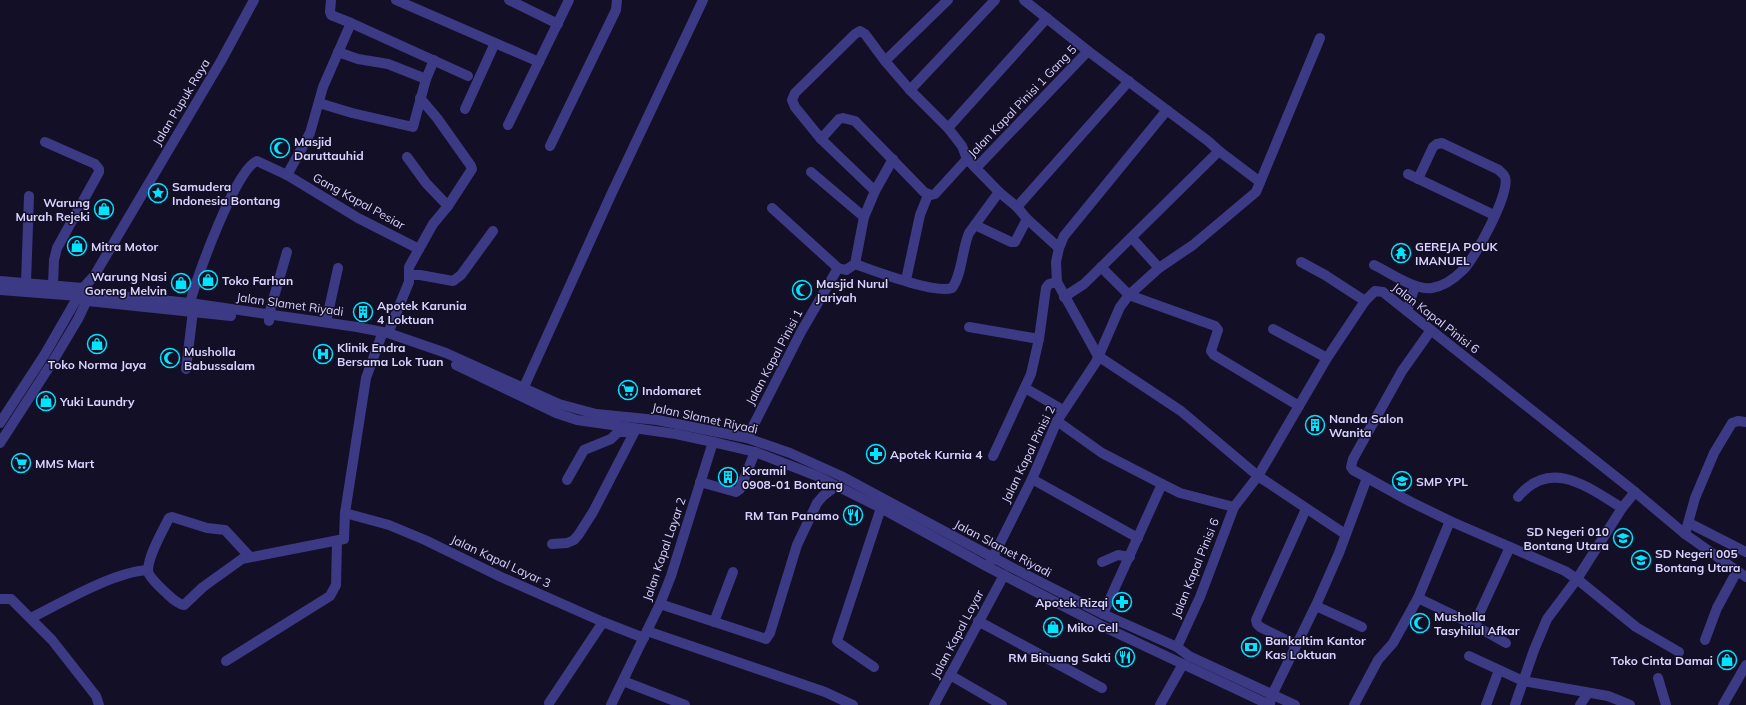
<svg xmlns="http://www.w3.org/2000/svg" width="1746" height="705" viewBox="0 0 1746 705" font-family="Mulish,sans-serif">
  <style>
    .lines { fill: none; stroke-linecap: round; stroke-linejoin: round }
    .minor { stroke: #3d3a85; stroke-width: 10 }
    .tertiary { stroke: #3d3a85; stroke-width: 10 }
    .labels { text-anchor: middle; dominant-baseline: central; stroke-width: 3; stroke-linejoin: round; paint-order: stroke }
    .street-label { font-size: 12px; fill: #d9d4ff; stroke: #130f26 }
    .poi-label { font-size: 12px; font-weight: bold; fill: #d9d4ff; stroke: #130f26; text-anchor: start }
  </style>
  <rect width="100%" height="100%" fill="#130f26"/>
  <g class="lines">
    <g class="minor">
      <polyline points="396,0 539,62"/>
      <polyline points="509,0 558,24"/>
      <polyline points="1024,0 1088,51 1208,141 1219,151"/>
      <polyline points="351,23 468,76"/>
      <polyline points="338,52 358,59 388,64 426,79"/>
      <polyline points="885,61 948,0"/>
      <polyline points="910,90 995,0"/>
      <polyline points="319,103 352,113 413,127 426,79 434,60"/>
      <polyline points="465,109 495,43"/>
      <polyline points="1167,110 1064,236 1059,248 1056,262 1057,282 1098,356 1181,411 1258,476 1345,534"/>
      <polyline points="508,125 569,0"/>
      <polyline points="948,128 1047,18"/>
      <polyline points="821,139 839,119 843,118 855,121 924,192 931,195 935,194 967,159"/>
      <polyline points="45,142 95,164 99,169 99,172 57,248 54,260 53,285"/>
      <polyline points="550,146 616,10 617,0"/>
      <polyline points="407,157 426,183 448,206"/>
      <polyline points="976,168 1088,51"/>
      <polyline points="811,172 864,217"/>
      <polyline points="1408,174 1494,215"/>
      <polyline points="287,175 310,133 323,87 351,23 331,15 330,12 331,0"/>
      <polyline points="875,191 893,159"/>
      <polyline points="1017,207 1129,81"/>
      <polyline points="772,208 838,268 846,270 855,264 864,217 875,191 821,139 795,107 792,100 795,93 855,34 860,31 865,34 885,61 910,90 948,128 962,146 967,159 999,192 1017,207 1027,219 1059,248"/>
      <polyline points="975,225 1011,242 1015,242 1027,219"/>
      <polyline points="1132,238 1159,268"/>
      <polyline points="1301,262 1325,275 1365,301"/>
      <path d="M855 264C875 271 934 294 952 288 962 275 962 249 969 233L999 192"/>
      <path d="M1374 265C1389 272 1415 291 1432 288 1444 286 1455 278 1463 270 1475 258 1511 192 1505 177 1504 174 1500 172 1499 170L1442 143 1437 144 1433 147 1418 179"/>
      <polyline points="1101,267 1129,295 1215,326 1218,330 1211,351 1214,355 1299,406"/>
      <polyline points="409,275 420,275 453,281 461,275 493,231"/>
      <polyline points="906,280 920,215 928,195"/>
      <polyline points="26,283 29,196"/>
      <polyline points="1064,297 1084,284 1219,151 1260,182"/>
      <path d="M190 303C196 279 236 168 257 161L287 175 358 218 419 249"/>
      <polyline points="1407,311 1415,286"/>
      <polyline points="269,321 269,314 287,252"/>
      <polyline points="326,322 338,268"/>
      <polyline points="969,327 1039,339"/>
      <polyline points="1273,329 1327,358"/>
      <polyline points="1431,330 1402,371 1353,459 1351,467 1353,470 1411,502 1450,521 1565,571 1577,579 1636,627 1679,652"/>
      <polyline points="388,333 409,282 409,267 433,224 448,206 472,169 471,166 437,118 420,98"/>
      <polyline points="186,369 193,311"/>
      <polyline points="1025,388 1063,410"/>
      <polyline points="1057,421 1102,453 1162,484"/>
      <polyline points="747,438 801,332 838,268"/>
      <polyline points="993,456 1031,374 1039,339 1046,288 1049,284 1057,282"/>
      <polyline points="1032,479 1138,538"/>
      <polyline points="567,480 584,450 611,439 618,432 634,432"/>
      <polyline points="700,482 736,492 740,489 755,452"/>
      <path d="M1518 497C1551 457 1589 488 1622 508"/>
      <polyline points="345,513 389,525 425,540 501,577 603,622 644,638"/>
      <polyline points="1689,523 1746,552"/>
      <polyline points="1685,534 1695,498 1714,453 1732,423 1738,421 1746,422"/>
      <polyline points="552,544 567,543 574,540 579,534 593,512 636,429"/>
      <path d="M250 557 225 530 207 528 172 517 169 518C163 530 144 563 149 574 152 580 159 586 164 591 170 596 175 603 184 605L203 587 242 559 344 539 345 513 366 378 381 337"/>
      <polyline points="1102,562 1118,555 1130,557"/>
      <polyline points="989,565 1032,479 1057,421 1096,362 1120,307 1129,295 1159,268 1193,245 1256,192 1320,38"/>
      <polyline points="1418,598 1474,625 1506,643"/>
      <polyline points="0,599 11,599 52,640 96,696 99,705"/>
      <polyline points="660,604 766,639 770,633 797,545 817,503 823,496 836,486 839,486"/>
      <polyline points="1316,606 1362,627"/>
      <polyline points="1103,614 1162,484 1180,493 1234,507"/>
      <path d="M31 618C63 602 113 572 148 570"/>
      <polyline points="978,621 1102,688"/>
      <polyline points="714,622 733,572"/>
      <polyline points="1474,625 1510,547"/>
      <polyline points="647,631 825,692 853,705"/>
      <polyline points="1705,640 1717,608 1737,571"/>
      <polyline points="1296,645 1260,627 1257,624 1256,620 1306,509"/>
      <polyline points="1177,647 1200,597 1234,507 1258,476 1327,358 1365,301 1375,291 1383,292 1635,492 1685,534 1746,577"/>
      <polyline points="1469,656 1523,681 1608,696 1630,705"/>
      <polyline points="226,661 330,596 336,585 337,542"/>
      <polyline points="874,667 839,643 837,641 881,508"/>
      <polyline points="950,675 1002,705"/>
      <polyline points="1658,678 1666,705"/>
      <polyline points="623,681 685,705"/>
      <polyline points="549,703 603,622"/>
      <polyline points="1270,703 1272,695 1317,603 1339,553 1367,478"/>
      <polyline points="611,705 660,604 671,576 713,442"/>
      <polyline points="934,705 1004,575"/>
      <polyline points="1160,705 1183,664"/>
      <polyline points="1354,705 1378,660 1393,643 1418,598 1450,521"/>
      <polyline points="1486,705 1499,670"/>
      <polyline points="1515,705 1534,650 1547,619 1577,579 1622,508 1635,492"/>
      <polyline points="1580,705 1588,693"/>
    </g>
    <g class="tertiary">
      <polyline points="0,281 83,288 90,293 190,303 357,327 388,333 446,353 559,404 596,414 657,420 747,438 790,453 841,476 1009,566 1103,614 1177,647 1189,656 1295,705"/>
      <polyline points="0,290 78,296 88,301 231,316"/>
      <polyline points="456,365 556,413 577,420 676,434 713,442 755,452 817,476 881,508 988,567 1100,625 1270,705"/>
      <polyline points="524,387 610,197 703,0"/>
      <polyline points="0,423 45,354 83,288 94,276 221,61 254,0"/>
      <polyline points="0,443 53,361 78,319 89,296"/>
      <polyline points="1723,705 1746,665"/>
    </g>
  </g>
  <defs>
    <g id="mosque-ring" transform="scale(1)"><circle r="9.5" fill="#130f26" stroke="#00e5ff" stroke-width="1.5"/><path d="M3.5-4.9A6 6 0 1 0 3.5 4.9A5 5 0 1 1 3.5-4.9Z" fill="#00e5ff"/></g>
    <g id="sight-ring" transform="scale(1)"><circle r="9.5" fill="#130f26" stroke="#00e5ff" stroke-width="1.5"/><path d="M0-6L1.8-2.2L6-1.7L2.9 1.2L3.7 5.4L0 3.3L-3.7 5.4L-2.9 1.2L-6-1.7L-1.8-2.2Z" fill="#00e5ff"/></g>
    <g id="shop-ring" transform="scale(1)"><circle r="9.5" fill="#130f26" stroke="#00e5ff" stroke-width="1.5"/><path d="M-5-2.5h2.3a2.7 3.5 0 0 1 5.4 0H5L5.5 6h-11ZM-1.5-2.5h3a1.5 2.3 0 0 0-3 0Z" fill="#00e5ff"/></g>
    <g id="temple-ring" transform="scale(1)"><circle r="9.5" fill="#130f26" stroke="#00e5ff" stroke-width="1.5"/><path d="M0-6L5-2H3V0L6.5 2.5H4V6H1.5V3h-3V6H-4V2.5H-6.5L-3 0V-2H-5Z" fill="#00e5ff"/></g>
    <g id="building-ring" transform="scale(1)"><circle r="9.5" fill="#130f26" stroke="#00e5ff" stroke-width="1.5"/><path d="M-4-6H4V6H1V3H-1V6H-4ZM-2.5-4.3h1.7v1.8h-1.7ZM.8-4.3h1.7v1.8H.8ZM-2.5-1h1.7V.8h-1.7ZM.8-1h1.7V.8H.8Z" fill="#00e5ff"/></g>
    <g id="hospital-ring" transform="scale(1)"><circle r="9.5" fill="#130f26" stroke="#00e5ff" stroke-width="1.5"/><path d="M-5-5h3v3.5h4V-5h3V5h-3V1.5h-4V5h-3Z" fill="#00e5ff"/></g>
    <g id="supermarket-ring" transform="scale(1)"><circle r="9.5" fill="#130f26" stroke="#00e5ff" stroke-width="1.5"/><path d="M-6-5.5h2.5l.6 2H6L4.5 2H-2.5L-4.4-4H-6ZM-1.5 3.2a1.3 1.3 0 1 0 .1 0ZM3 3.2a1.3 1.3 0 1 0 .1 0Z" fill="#00e5ff"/></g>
    <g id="pharmacy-ring" transform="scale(1)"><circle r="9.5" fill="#130f26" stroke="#00e5ff" stroke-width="1.5"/><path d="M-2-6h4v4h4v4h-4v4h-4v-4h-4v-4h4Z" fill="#00e5ff"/></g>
    <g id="school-ring" transform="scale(1)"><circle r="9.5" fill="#130f26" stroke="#00e5ff" stroke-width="1.5"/><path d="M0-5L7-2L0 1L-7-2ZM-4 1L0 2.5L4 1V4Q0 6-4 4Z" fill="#00e5ff"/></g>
    <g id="restaurant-ring" transform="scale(1)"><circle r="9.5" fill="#130f26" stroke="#00e5ff" stroke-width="1.5"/><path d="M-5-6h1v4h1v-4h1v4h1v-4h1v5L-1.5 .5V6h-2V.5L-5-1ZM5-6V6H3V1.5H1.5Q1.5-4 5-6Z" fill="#00e5ff"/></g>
    <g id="bank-ring" transform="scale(1)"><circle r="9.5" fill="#130f26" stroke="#00e5ff" stroke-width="1.5"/><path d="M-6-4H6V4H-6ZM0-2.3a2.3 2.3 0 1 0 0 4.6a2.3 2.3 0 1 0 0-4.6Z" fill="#00e5ff"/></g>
  </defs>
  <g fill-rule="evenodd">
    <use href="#mosque-ring" x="280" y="148"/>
    <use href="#sight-ring" x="158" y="193"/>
    <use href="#shop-ring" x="104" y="209"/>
    <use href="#shop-ring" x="77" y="246"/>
    <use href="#temple-ring" x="1401" y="253"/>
    <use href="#shop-ring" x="208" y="280"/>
    <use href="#shop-ring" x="181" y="283"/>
    <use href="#mosque-ring" x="802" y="290"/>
    <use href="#building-ring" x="363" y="312"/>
    <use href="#shop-ring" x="97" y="344"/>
    <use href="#hospital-ring" x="323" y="354"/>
    <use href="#mosque-ring" x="170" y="358"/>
    <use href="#supermarket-ring" x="628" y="390"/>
    <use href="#shop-ring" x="46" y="401"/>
    <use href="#building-ring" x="1315" y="425"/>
    <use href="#pharmacy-ring" x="876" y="454"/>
    <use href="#supermarket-ring" x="21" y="463"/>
    <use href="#building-ring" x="728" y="477"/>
    <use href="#school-ring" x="1402" y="481"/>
    <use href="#restaurant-ring" x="853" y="515"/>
    <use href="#school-ring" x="1623" y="538"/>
    <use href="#school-ring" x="1641" y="560"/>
    <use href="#pharmacy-ring" x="1122" y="602"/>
    <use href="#mosque-ring" x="1420" y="623"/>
    <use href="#shop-ring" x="1053" y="627"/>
    <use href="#bank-ring" x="1251" y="647"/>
    <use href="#restaurant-ring" x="1125" y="657"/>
    <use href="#shop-ring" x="1727" y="660"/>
  </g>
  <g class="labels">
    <g class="street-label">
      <text transform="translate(1022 101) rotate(-46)">Jalan Kapal Pinisi 1 Gang 5</text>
      <text transform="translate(181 102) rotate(-59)">Jalan Pupuk Raya</text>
      <text transform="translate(359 201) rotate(29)">Gang Kapal Pesiar</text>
      <text transform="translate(290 304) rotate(8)">Jalan Slamet Riyadi</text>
      <text transform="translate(1436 318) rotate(38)">Jalan Kapal Pinisi 6</text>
      <text transform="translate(774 357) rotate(-62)">Jalan Kapal Pinisi 1</text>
      <text transform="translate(705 418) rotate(12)">Jalan Slamet Riyadi</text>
      <text transform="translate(1028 454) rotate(-64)">Jalan Kapal Pinisi 2</text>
      <text transform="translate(1003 548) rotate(28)">Jalan Slamet Riyadi</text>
      <text transform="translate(664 549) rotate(-71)">Jalan Kapal Layar 2</text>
      <text transform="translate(501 561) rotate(25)">Jalan Kapal Layar 3</text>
      <text transform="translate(1195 568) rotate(-68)">Jalan Kapal Pinisi 6</text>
      <text transform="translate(957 634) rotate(-62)">Jalan Kapal Layar</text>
    </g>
    <g class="poi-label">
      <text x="294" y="141">Masjid<tspan x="294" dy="14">Daruttauhid</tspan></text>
      <text x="172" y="186">Samudera<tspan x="172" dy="14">Indonesia Bontang</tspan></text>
      <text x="90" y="202" text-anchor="end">Warung<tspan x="90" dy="14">Murah Rejeki</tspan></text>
      <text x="91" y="246">Mitra Motor</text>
      <text x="1415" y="246">GEREJA POUK<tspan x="1415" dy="14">IMANUEL</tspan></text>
      <text x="167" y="276" text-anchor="end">Warung Nasi<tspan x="167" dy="14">Goreng Melvin</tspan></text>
      <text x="222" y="280">Toko Farhan</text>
      <text x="816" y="283">Masjid Nurul<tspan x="816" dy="14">Jariyah</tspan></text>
      <text x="377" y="305">Apotek Karunia<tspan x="377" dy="14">4 Loktuan</tspan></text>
      <text x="337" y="347">Klinik Endra<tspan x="337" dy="14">Bersama Lok Tuan</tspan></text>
      <text x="184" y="351">Musholla<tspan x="184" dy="14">Babussalam</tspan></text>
      <text x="97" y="364" text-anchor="middle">Toko Norma Jaya</text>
      <text x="642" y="390">Indomaret</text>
      <text x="60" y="401">Yuki Laundry</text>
      <text x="1329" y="418">Nanda Salon<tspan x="1329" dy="14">Wanita</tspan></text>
      <text x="890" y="454">Apotek Kurnia 4</text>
      <text x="35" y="463">MMS Mart</text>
      <text x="742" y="470">Koramil<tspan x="742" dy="14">0908-01 Bontang</tspan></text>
      <text x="1416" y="481">SMP YPL</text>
      <text x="839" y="515" text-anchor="end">RM Tan Panamo</text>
      <text x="1609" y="531" text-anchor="end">SD Negeri 010<tspan x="1609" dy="14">Bontang Utara</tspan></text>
      <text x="1655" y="553">SD Negeri 005<tspan x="1655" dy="14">Bontang Utara</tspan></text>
      <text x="1108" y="602" text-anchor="end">Apotek Rizqi</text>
      <text x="1434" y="616">Musholla<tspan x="1434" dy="14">Tasyhilul Afkar</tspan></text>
      <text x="1067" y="627">Miko Cell</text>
      <text x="1265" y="640">Bankaltim Kantor<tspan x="1265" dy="14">Kas Loktuan</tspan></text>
      <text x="1111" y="657" text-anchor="end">RM Binuang Sakti</text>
      <text x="1713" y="660" text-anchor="end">Toko Cinta Damai</text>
    </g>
  </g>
</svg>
